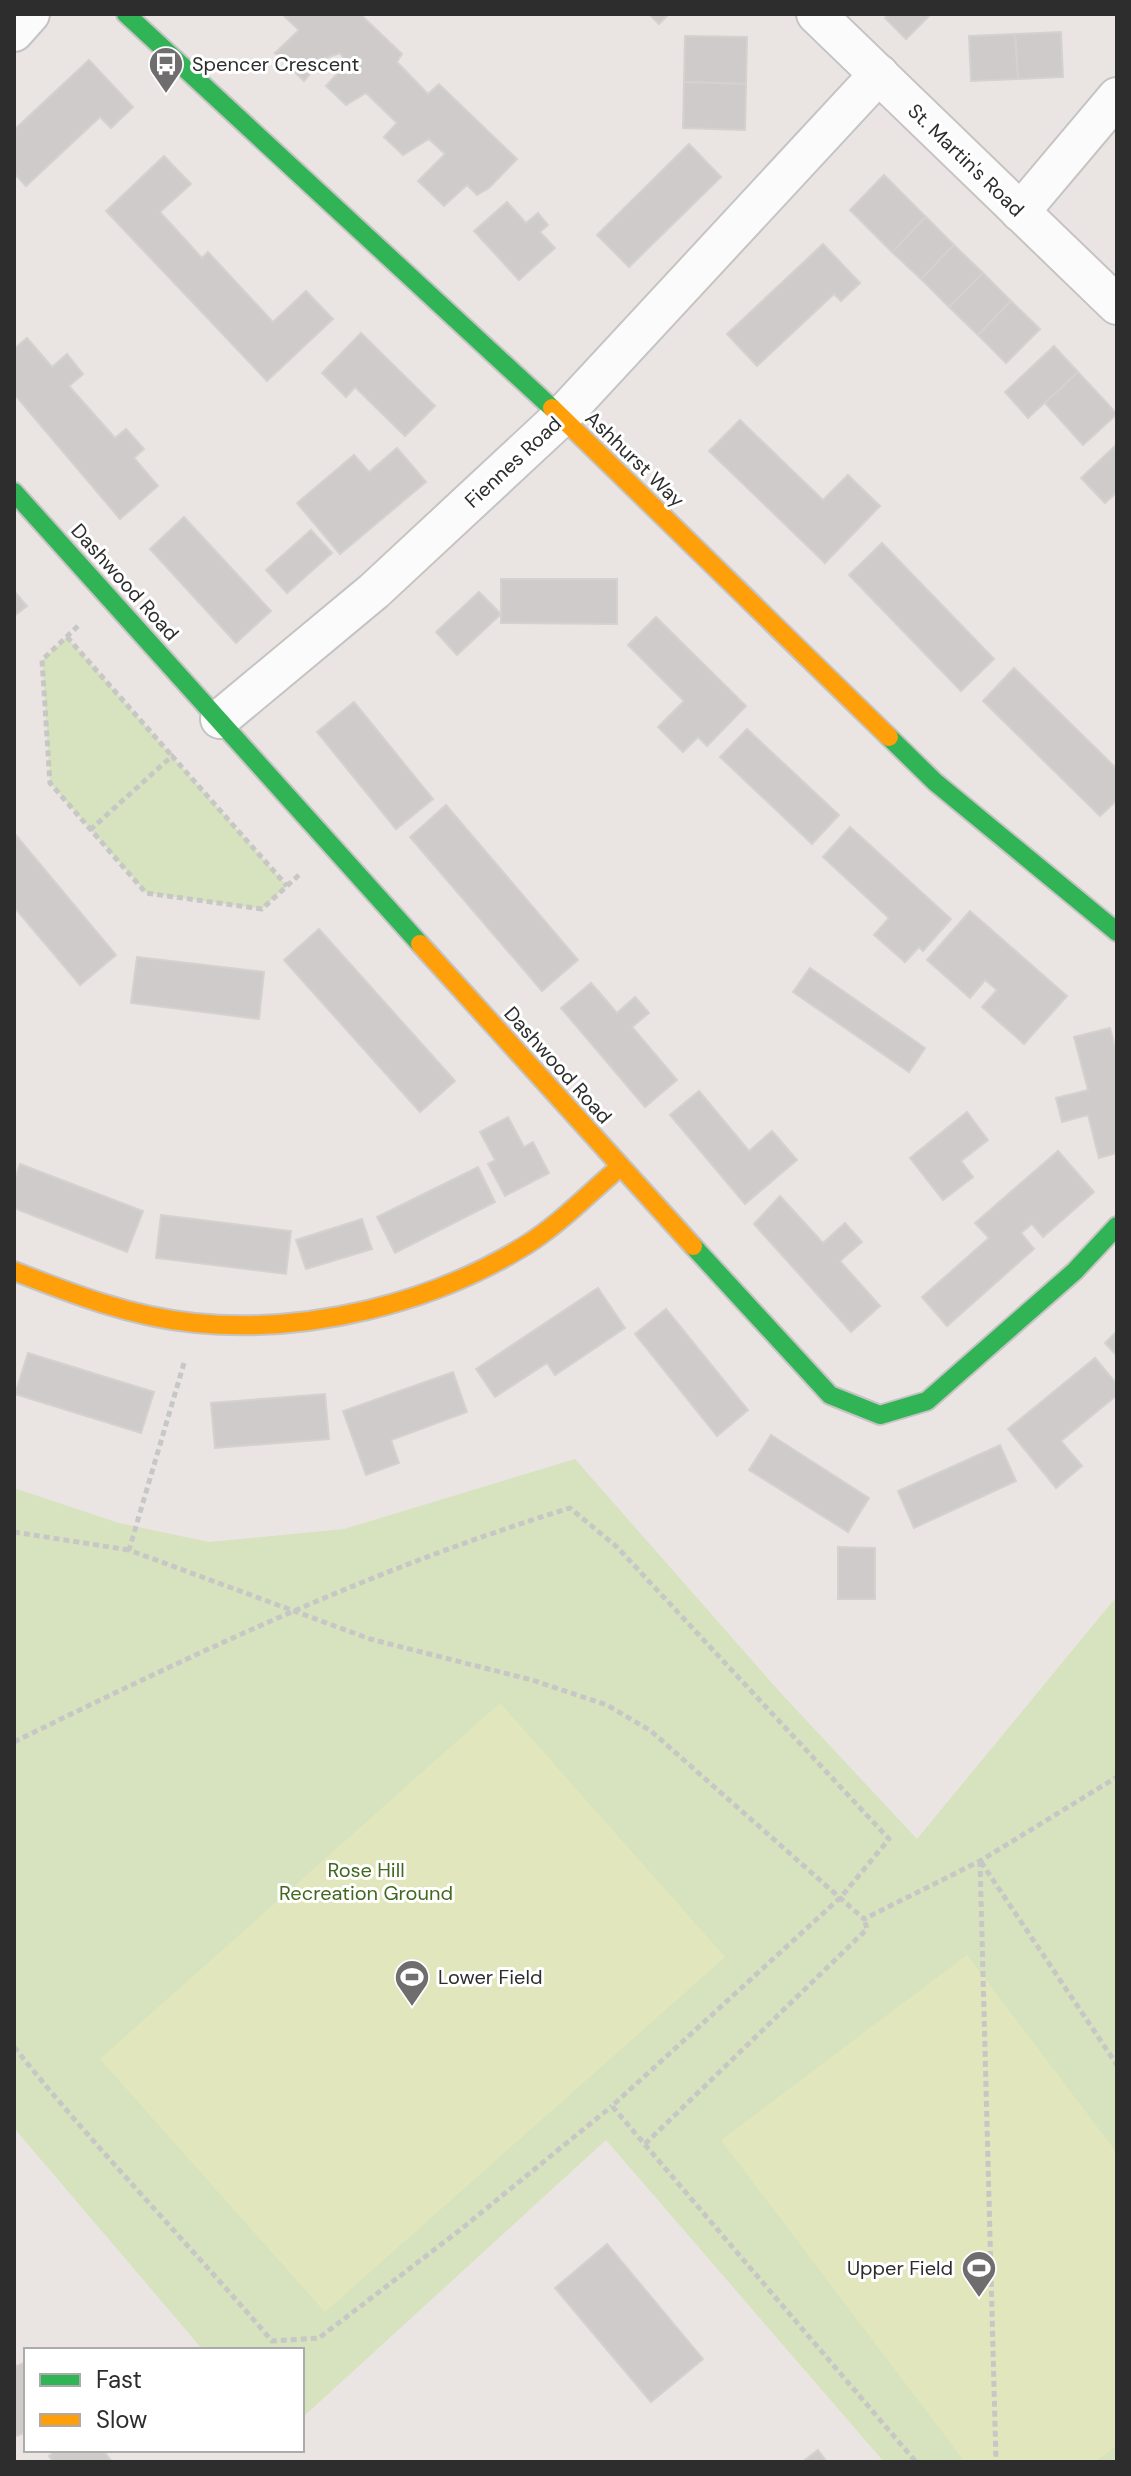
<svg xmlns="http://www.w3.org/2000/svg" width="1131" height="2476" viewBox="0 0 1131 2476" font-family="'DM Sans',sans-serif">
  <style>
    .green { fill: #d7e3be }
    .pitch { fill: #e2e6bc }
    .building { fill: #cfcbca; stroke: #d5d1cf; stroke-width: 2 }
    .lines { fill: none; stroke-linecap: round; stroke-linejoin: round }
    .street-casing { stroke: #c5c3c3; stroke-width: 42 }
    .fast-casing { stroke: #c5c3c3; stroke-width: 22 }
    .slow-casing { stroke: #c5c3c3; stroke-width: 22 }
    .path { stroke: #c7c7c6; stroke-width: 5; stroke-dasharray: 6 4; stroke-linecap: butt }
    .street { stroke: #fcfbfb; stroke-width: 38 }
    .fast { stroke: #30b455; stroke-width: 18 }
    .slow { stroke: #ff9f0a; stroke-width: 18 }
    .labels { text-anchor: middle; dominant-baseline: central; stroke-width: 6; stroke-linejoin: round; paint-order: stroke }
    .poi-label { font-size: 20px; fill: #2d2d2d; stroke: #fff; text-anchor: start }
    .street-label { font-size: 20px; fill: #2d2d2d; stroke: #fff }
    .park-label { font-size: 20px; fill: #42681f; stroke: #fff }
  </style>
  <rect width="100%" height="100%" fill="#eae5e3"/>
  <g class="green">
    <polygon points="67,637 287,886 262,909 146,893 50,783 42,660"/>
    <polygon points="575,1459 778,1690 917,1839 1117,1596 1117,2462 884,2462 606,2140 302,2418 302,2350 203,2350 14,2128 14,1488 119,1523 209,1542 344,1529"/>
  </g>
  <g class="pitch">
    <polygon points="500,1703 725,1957 325,2312 100,2059"/>
    <polygon points="967,1955 1117,2153 1117,2445 1095,2462 965,2462 721,2140"/>
  </g>
  <g class="building">
    <polygon points="286,14 360,14 402,54 397,62 428,94 439,84 517,159 489,188 477,195 467,185 444,206 418,181 445,154 429,139 403,155 384,137 397,123 366,93 346,105 326,86 347,63 340,53 323,59 304,81 275,53 299,30 284,16"/>
    <polygon points="649,14 669,14 659,24"/>
    <polygon points="888,14 931,14 906,39 885,18"/>
    <polygon points="1061,32 1063,77 1018,79 1015,34"/>
    <polygon points="1015,34 1018,79 971,81 969,36"/>
    <polygon points="685,36 747,37 746,84 684,82"/>
    <polygon points="89,60 133,107 111,128 100,117 26,186 14,173 14,130"/>
    <polygon points="684,82 746,84 745,130 683,128"/>
    <polygon points="689,144 721,177 629,267 597,235"/>
    <polygon points="164,156 191,184 160,212 202,258 208,252 273,322 306,291 333,319 267,381 106,211"/>
    <polygon points="884,175 926,217 892,252 850,210"/>
    <polygon points="507,202 526,223 538,213 548,225 540,232 555,248 519,280 474,231"/>
    <polygon points="926,217 954,245 921,279 892,252"/>
    <polygon points="823,244 860,283 841,301 834,294 757,366 727,334"/>
    <polygon points="954,245 983,273 949,307 921,279"/>
    <polygon points="983,273 1011,301 978,335 949,307"/>
    <polygon points="1011,301 1040,329 1006,363 978,335"/>
    <polygon points="361,333 435,406 405,436 355,387 346,397 322,373"/>
    <polygon points="27,338 52,367 67,354 83,374 69,386 115,438 126,429 144,449 134,458 158,486 120,519 14,394 14,349"/>
    <polygon points="1054,346 1078,372 1028,418 1005,392"/>
    <polygon points="1078,372 1117,414 1083,445 1045,403"/>
    <polygon points="740,420 823,500 848,475 880,506 825,563 709,451"/>
    <polygon points="1117,444 1117,492 1105,503 1081,478"/>
    <polygon points="397,448 426,482 340,554 297,503 354,455 369,472"/>
    <polygon points="184,517 271,611 236,643 150,549"/>
    <polygon points="311,530 332,553 287,593 266,570"/>
    <polygon points="882,543 994,659 961,691 849,575"/>
    <polygon points="501,579 617,579 617,624 501,623"/>
    <polygon points="14,591 27,606 14,616"/>
    <polygon points="479,592 501,614 457,655 436,632"/>
    <polygon points="656,617 746,706 707,746 698,737 683,752 658,727 684,701 628,645"/>
    <polygon points="1014,668 1117,769 1117,800 1100,816 983,701"/>
    <polygon points="354,702 433,799 396,829 317,732"/>
    <polygon points="747,729 839,815 812,844 720,757"/>
    <polygon points="446,805 578,960 542,991 410,837"/>
    <polygon points="850,827 951,919 923,951 919,947 905,962 874,935 889,918 823,857"/>
    <polygon points="14,833 116,955 80,985 14,907"/>
    <polygon points="970,911 1067,996 1024,1044 982,1007 997,990 985,980 970,998 927,960"/>
    <polygon points="319,929 455,1081 420,1112 284,960"/>
    <polygon points="137,957 264,972 259,1019 131,1003"/>
    <polygon points="810,968 925,1048 909,1072 793,992"/>
    <polygon points="591,983 617,1013 635,997 649,1013 632,1027 677,1080 645,1107 561,1008"/>
    <polygon points="1110,1028 1117,1054 1117,1153 1099,1158 1088,1115 1062,1122 1056,1098 1088,1090 1074,1037"/>
    <polygon points="699,1091 749,1151 772,1131 797,1160 745,1204 670,1115"/>
    <polygon points="967,1112 988,1140 961,1161 973,1177 943,1200 910,1158"/>
    <polygon points="508,1117 524,1147 533,1142 549,1173 505,1196 488,1164 495,1160 480,1132"/>
    <polygon points="1058,1151 1094,1192 1043,1237 1032,1224 1021,1233 1034,1249 947,1326 922,1297 989,1238 975,1223"/>
    <polygon points="20,1164 143,1211 127,1252 14,1208 14,1181"/>
    <polygon points="478,1167 495,1202 395,1253 377,1217"/>
    <polygon points="780,1196 823,1243 845,1223 862,1242 840,1261 880,1306 851,1332 754,1224"/>
    <polygon points="161,1215 291,1231 286,1274 156,1258"/>
    <polygon points="362,1219 372,1249 306,1269 296,1240"/>
    <polygon points="598,1288 625,1328 555,1375 547,1363 495,1397 476,1369"/>
    <polygon points="666,1309 748,1410 717,1436 635,1334"/>
    <polygon points="1117,1331 1117,1356 1105,1343"/>
    <polygon points="28,1353 154,1392 141,1433 15,1394"/>
    <polygon points="1095,1358 1117,1384 1117,1395 1061,1441 1082,1466 1056,1488 1008,1429"/>
    <polygon points="453,1372 467,1412 391,1440 399,1463 366,1475 343,1411"/>
    <polygon points="325,1394 329,1439 215,1448 211,1403"/>
    <polygon points="771,1435 869,1498 848,1532 749,1470"/>
    <polygon points="1000,1445 1016,1481 914,1528 898,1491"/>
    <polygon points="838,1547 875,1548 875,1599 838,1599"/>
    <polygon points="607,2244 703,2359 651,2402 555,2288"/>
    <polygon points="26,2362 26,2432 14,2437 14,2367"/>
    <polygon points="56,2450 103,2450 112,2462 53,2462 49,2456"/>
    <polygon points="818,2450 827,2462 802,2462"/>
  </g>
  <g class="lines">
    <g class="street-casing">
      <g id="street">
        <polyline points="816,14 1117,305"/>
        <polyline points="14,32 30,14"/>
        <polyline points="1020,212 1117,97"/>
        <polyline points="220,719 374,591 561,417 879,74"/>
      </g>
    </g>
    <g class="fast-casing">
      <g id="fast">
        <polyline points="126,14 552,408"/>
        <polyline points="14,492 420,944"/>
        <polyline points="889,737 935,782 1117,932"/>
        <polyline points="693,1246 830,1395 880,1415 927,1401 1075,1271 1117,1226"/>
      </g>
    </g>
    <g class="slow-casing">
      <g id="slow">
        <polyline points="552,408 889,737"/>
        <polyline points="420,944 693,1246"/>
        <path d="M14 1271C72 1294 132 1317 195 1323 307 1334 431 1304 526 1245 560 1224 590 1192 620 1167"/>
      </g>
    </g>
    <g class="path">
      <polyline points="78,626 42,660 50,783 146,893 262,909 301,873"/>
      <polyline points="67,637 172,756"/>
      <polyline points="90,830 172,756 287,886"/>
      <polyline points="184,1363 129,1550 370,1639 532,1680 607,1705 651,1731 864,1919 980,1861 1117,1777"/>
      <polyline points="14,1532 129,1550"/>
      <path d="M14 1742C195 1653 377 1567 570 1508L617 1547 889 1839 841 1897 612 2106 916 2462"/>
      <polyline points="980,1861 996,2462"/>
      <polyline points="981,1862 1117,2065"/>
      <path d="M14 2047C96 2149 187 2242 272 2341L319 2338 460 2230 612 2106"/>
      <polyline points="645,2144 867,1929 864,1919"/>
    </g>
    <use href="#street" class="street"/>
    <use href="#fast" class="fast"/>
    <use href="#slow" class="slow"/>
  </g>
  <defs>
    <g id="bus-pin" transform="scale(1.8)"><path d="M0 17L-7.5 6A9.5 9.5 0 1 1 7.5 6Z" fill="#6f6d6d" stroke="#fff"/><path d="M-5-6H5V4H4V6H2V4H-2V6H-4V4H-5ZM-3.5-4V0h7V-4ZM-3.5 1.2v1.5H-2V1.2ZM2 1.2v1.5H3.5V1.2Z" fill="#fff"/></g>
    <g id="stadium-pin" transform="scale(1.8)"><path d="M0 17L-7.5 6A9.5 9.5 0 1 1 7.5 6Z" fill="#6f6d6d" stroke="#fff"/><path d="M0-5a6.5 5 0 1 0 0 10a6.5 5 0 1 0 0-10ZM-3.5-1.8h7v3.6h-7Z" fill="#fff"/></g>
  </defs>
  <g fill-rule="evenodd">
    <use href="#bus-pin" x="166" y="64"/>
    <use href="#stadium-pin" x="412" y="1977"/>
    <use href="#stadium-pin" x="979" y="2268"/>
  </g>
  <g class="labels">
    <g class="poi-label">
      <text x="192" y="64">Spencer Crescent</text>
      <text x="438" y="1977">Lower Field</text>
      <text x="953" y="2268" text-anchor="end">Upper Field</text>
    </g>
    <g class="street-label">
      <text transform="translate(966 160) rotate(44)">St. Martin's Road</text>
      <text transform="translate(635 459) rotate(44)">Ashhurst Way</text>
      <text transform="translate(513 462) rotate(-43)">Fiennes Road</text>
      <text transform="translate(125 582) rotate(48)">Dashwood Road</text>
      <text transform="translate(558 1065) rotate(48)">Dashwood Road</text>
    </g>
    <g class="park-label">
      <text x="366" y="1870">Rose Hill<tspan x="366" dy="23">Recreation Ground</tspan></text>
    </g>
  </g>
  <rect width="1131" height="2476" fill="none" stroke="#2d2d2d" stroke-width="32"/>
  <rect x="24" y="2348" width="280" height="104" fill="#ffffff" stroke="#ababab" stroke-width="2"/>
  <rect x="40" y="2374" width="40" height="12" fill="#30b455" stroke="#ababab" stroke-width="2"/>
  <text x="96" y="2388" font-size="24" fill="#2d2d2d">Fast</text>
  <rect x="40" y="2414" width="40" height="12" fill="#ff9f0a" stroke="#ababab" stroke-width="2"/>
  <text x="96" y="2428" font-size="24" fill="#2d2d2d">Slow</text>
</svg>
